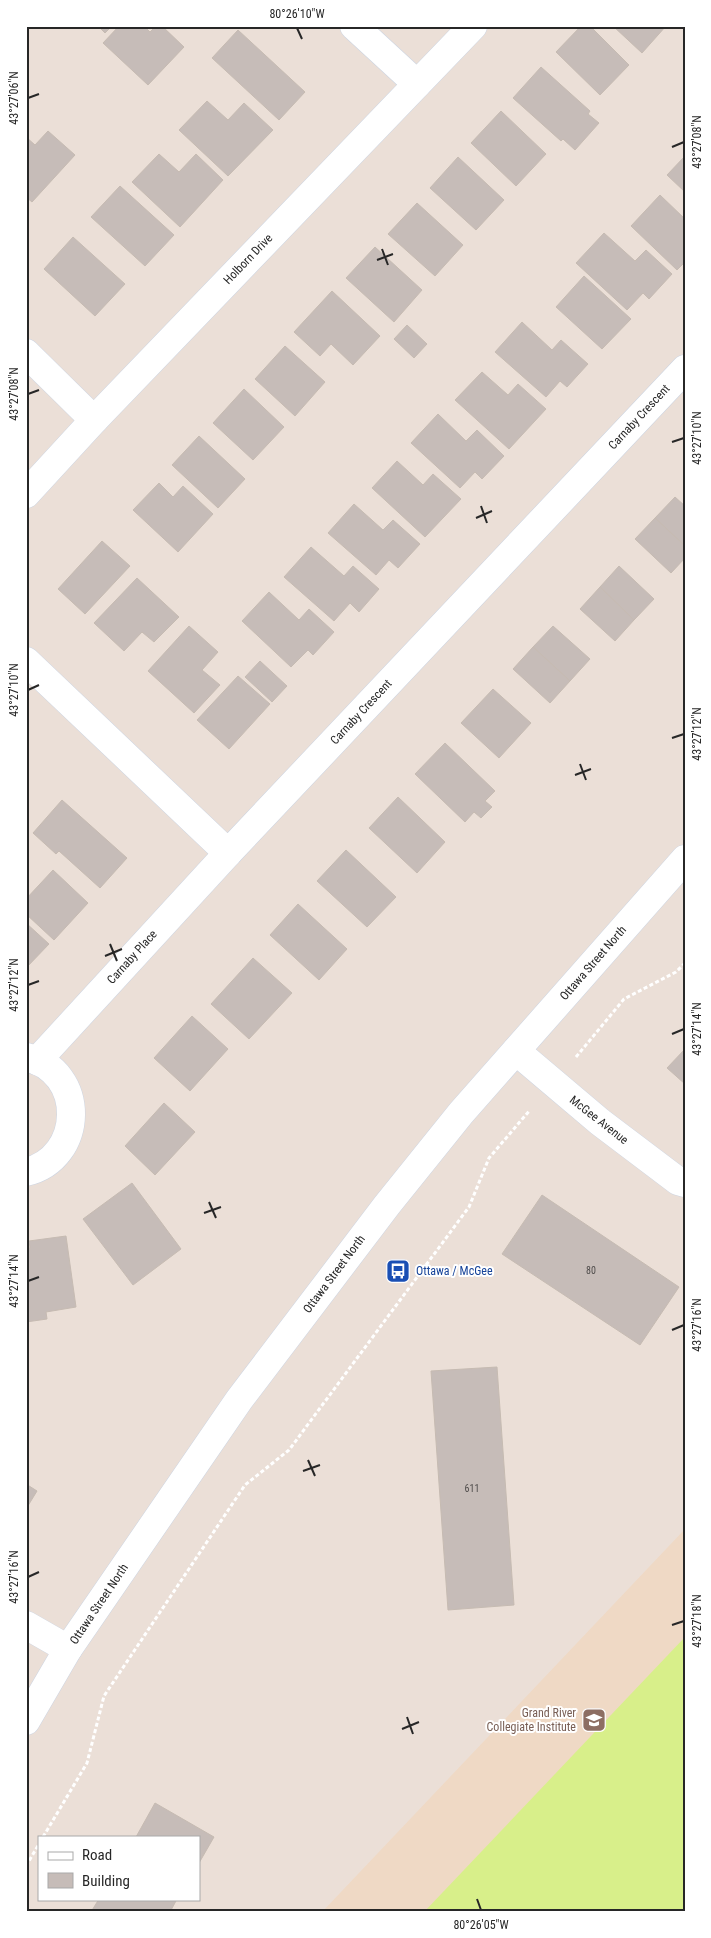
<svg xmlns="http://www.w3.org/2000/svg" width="711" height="1938" viewBox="0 0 711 1938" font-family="'Roboto Condensed',sans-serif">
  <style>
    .education { fill: #efd9c5 }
    .pitch { fill: #d8ef8a }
    .building { fill: #c6bcb8; stroke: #c6bbb2 }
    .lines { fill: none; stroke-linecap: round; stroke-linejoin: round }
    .minor-casing { stroke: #cdd5e2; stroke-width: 29 }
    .secondary-casing { stroke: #cdd5e2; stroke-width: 29 }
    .path { stroke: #fff; stroke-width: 3; stroke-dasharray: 4 2.5; stroke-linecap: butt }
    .minor { stroke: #fff; stroke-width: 28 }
    .secondary { stroke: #fff; stroke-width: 28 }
    .ticks { fill: none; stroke: #272727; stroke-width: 2 }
    .labels { text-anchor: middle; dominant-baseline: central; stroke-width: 4; stroke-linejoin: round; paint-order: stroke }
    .number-label { font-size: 10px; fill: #4f4c4b }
    .street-label { font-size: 12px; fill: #272727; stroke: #fff }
    .transit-label { font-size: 12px; fill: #164399; stroke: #fff; text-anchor: start }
    .education-label { font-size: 12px; fill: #785e54; stroke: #fff; text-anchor: end }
    .neatline { fill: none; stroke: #272727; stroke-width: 2 }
    .ticks-label { font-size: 12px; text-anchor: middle; fill: #272727 }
  </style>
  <rect width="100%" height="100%" fill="#ebdfd7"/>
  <polygon class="education" points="685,1529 685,1912 322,1912"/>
  <polygon class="pitch" points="685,1637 685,1912 424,1912"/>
  <g class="building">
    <polygon points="98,26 112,26 105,33"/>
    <polygon points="119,26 144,26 150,32 156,26 162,26 184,47 148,85 103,43"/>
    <polygon points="581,26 590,26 629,65 600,95 556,52"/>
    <polygon points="613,26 666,26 642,53"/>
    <polygon points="238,30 305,92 279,120 212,58"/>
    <polygon points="541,67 590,111 588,114 599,123 575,150 563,139 561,141 513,98"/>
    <polygon points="207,101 228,120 244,103 273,130 228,176 179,130"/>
    <polygon points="501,111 546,154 516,186 471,143"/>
    <polygon points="48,131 75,155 32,202 26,197 26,137 35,145"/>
    <polygon points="159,154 179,172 196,154 223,180 180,227 132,182"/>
    <polygon points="685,156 685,192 667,175"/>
    <polygon points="458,157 504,200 476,230 430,188"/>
    <polygon points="120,186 174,235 145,266 91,217"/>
    <polygon points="660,195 685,219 685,262 677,270 631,226"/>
    <polygon points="417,203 463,245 435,276 388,234"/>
    <polygon points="604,233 635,261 646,250 672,274 649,299 643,293 627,310 576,263"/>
    <polygon points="73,237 125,284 95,316 44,269"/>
    <polygon points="375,247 422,290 394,322 346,278"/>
    <polygon points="584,276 631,319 602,349 556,307"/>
    <polygon points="332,291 380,336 353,365 331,344 320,356 294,332"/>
    <polygon points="522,322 552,350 561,340 588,364 567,387 560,381 546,397 495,352"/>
    <polygon points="407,325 427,344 414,358 394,339"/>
    <polygon points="285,346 325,382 295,416 255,379"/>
    <polygon points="482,372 508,395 518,384 546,409 509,449 455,400"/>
    <polygon points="244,389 284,427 253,460 213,423"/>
    <polygon points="438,414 466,441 477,430 504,456 482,479 475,472 460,488 411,443"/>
    <polygon points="199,436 245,479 218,508 172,465"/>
    <polygon points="397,461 423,485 433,474 461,499 425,537 372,488"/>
    <polygon points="159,483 173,497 183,486 213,514 178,552 133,510"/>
    <polygon points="675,497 685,506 685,546 655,518"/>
    <polygon points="354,504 383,530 393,520 420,544 398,568 389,560 376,575 328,533"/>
    <polygon points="655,518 685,546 685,558 671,573 635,539"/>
    <polygon points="102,541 130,566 85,614 58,589"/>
    <polygon points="311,547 344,576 353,566 379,589 359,612 350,603 334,621 284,577"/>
    <polygon points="619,566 654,599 634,620 600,587"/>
    <polygon points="137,578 179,617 154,642 142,632 124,651 94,623"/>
    <polygon points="600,587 634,620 615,641 580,609"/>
    <polygon points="269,592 299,620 309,609 334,632 313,655 308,650 291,667 242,621"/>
    <polygon points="189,626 218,652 202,670 220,685 194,713 148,671"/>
    <polygon points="553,626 590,659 570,681 533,647"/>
    <polygon points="533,647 570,681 550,703 513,669"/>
    <polygon points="260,661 287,686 272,702 245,677"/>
    <polygon points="238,676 270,704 229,749 197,720"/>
    <polygon points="493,689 531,723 499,758 461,723"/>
    <polygon points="445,743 495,791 485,801 492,807 481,818 474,812 465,822 415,774"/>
    <polygon points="398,797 445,842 417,873 369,828"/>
    <polygon points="62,800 127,858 100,888 59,851 56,854 33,833"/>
    <polygon points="346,850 396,897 367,927 317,881"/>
    <polygon points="53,870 88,903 54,940 26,914 26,899"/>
    <polygon points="298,904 347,949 319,980 270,935"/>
    <polygon points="26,923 49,944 26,968"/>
    <polygon points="253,958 292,993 249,1039 211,1004"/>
    <polygon points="192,1016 228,1049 190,1091 154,1058"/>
    <polygon points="685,1049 685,1084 667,1068"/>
    <polygon points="164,1103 195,1132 155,1175 125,1146"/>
    <polygon points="132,1183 181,1249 133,1285 83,1219"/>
    <polygon points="542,1195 679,1287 640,1345 502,1254"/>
    <polygon points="66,1236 76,1307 46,1312 47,1319 26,1322 26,1248 30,1248 29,1241"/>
    <polygon points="497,1367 514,1605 448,1610 431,1371"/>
    <polygon points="26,1484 37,1491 26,1509"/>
    <polygon points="155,1803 214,1837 199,1863 199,1837 136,1837"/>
    <polygon points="99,1899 177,1899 170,1912 91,1912"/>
  </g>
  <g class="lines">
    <g class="minor-casing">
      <g id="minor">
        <polyline points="354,26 417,84"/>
        <polyline points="26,353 94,420"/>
        <polyline points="26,494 94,420 473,26"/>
        <polyline points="26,661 228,853 685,369"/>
        <polyline points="516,1051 600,1122 678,1181 685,1183"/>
        <path d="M26 1057C87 1071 85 1158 26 1172"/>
        <polyline points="37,1061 228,853"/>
        <polyline points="26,1625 68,1649"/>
      </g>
    </g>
    <g class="secondary-casing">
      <polyline id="secondary" points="26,1721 68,1649 239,1400 387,1205 461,1113 685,859"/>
    </g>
    <g class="path">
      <polyline points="576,1057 624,999 676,972 685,963"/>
      <polyline points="43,1837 87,1763 104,1696 245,1485 289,1450 469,1207 489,1158 530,1110"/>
      <polyline points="26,1866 39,1844"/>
    </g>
    <use href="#minor" class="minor"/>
    <use href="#secondary" class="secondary"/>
  </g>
  <path class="ticks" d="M297 28 302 39M28 98 39 94M672 147 684 142M382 249 388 265M377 260 393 254M28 394 39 390M672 442 684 438M481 506 487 523M476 518 492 511M28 690 39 685M672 738 684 734M580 764 586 780M575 775 591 769M110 944 117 961M105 956 122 949M28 985 39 981M672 1034 684 1029M209 1202 216 1218M204 1213 221 1207M28 1281 39 1277M672 1330 684 1325M308 1460 315 1476M303 1471 320 1465M28 1577 39 1572M672 1625 684 1621M407 1717 413 1734M402 1729 419 1722M477 1899 481 1910"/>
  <defs>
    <g id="bus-square" transform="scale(1.25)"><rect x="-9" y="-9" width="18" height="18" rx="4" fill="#1a4fb4" stroke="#fff"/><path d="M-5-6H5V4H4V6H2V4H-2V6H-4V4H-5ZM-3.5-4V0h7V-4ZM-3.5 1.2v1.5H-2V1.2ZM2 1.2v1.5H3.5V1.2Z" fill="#fff"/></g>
    <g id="school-square" transform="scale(1.25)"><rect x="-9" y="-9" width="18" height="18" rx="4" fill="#8d6e63" stroke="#fff"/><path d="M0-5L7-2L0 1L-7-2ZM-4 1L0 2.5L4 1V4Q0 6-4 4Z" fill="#fff"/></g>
  </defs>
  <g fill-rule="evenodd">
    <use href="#bus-square" x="398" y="1271"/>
    <use href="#school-square" x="594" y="1720"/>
  </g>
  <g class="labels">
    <g class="number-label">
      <text x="591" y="1270">80</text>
      <text x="472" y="1488">611</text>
    </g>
    <g class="street-label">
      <text transform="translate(248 259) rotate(-46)">Holborn Drive</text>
      <text transform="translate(639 417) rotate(-47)">Carnaby Crescent</text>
      <text transform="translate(361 712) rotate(-47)">Carnaby Crescent</text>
      <text transform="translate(132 957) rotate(-48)">Carnaby Place</text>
      <text transform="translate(593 963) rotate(-49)">Ottawa Street North</text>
      <text transform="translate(599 1120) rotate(38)">McGee Avenue</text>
      <text transform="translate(334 1274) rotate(-53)">Ottawa Street North</text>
      <text transform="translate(99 1604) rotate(-56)">Ottawa Street North</text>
    </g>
    <g class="transit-label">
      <text x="416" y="1271">Ottawa / McGee</text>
    </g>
    <g class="education-label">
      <text x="576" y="1713">Grand River<tspan x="576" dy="14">Collegiate Institute</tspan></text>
    </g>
  </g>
  <rect width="711" height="1938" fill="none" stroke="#ffffff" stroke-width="55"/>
  <rect x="38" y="1836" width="162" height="65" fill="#ffffff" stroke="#a9a9a9"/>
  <rect x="48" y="1852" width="25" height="8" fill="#ffffff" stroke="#a9a9a9"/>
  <text x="82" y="1860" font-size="15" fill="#272727">Road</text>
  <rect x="48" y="1873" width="25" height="15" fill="#c6bcb8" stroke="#a9a9a9"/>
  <text x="82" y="1886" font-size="15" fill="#272727">Building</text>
  <rect x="28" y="28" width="656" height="1882" class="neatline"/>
  <g class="ticks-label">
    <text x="297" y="18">80°26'10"W</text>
    <text transform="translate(14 98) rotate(-90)" y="4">43°27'06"N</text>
    <text transform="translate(697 142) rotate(-90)" y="4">43°27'08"N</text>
    <text transform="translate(14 394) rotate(-90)" y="4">43°27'08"N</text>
    <text transform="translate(697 438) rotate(-90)" y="4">43°27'10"N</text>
    <text transform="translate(14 690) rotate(-90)" y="4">43°27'10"N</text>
    <text transform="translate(697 734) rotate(-90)" y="4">43°27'12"N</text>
    <text transform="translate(14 985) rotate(-90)" y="4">43°27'12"N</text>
    <text transform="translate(697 1029) rotate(-90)" y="4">43°27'14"N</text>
    <text transform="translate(14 1281) rotate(-90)" y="4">43°27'14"N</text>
    <text transform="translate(697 1325) rotate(-90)" y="4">43°27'16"N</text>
    <text transform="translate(14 1577) rotate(-90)" y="4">43°27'16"N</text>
    <text transform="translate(697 1621) rotate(-90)" y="4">43°27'18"N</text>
    <text x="481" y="1929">80°26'05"W</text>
  </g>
</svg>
